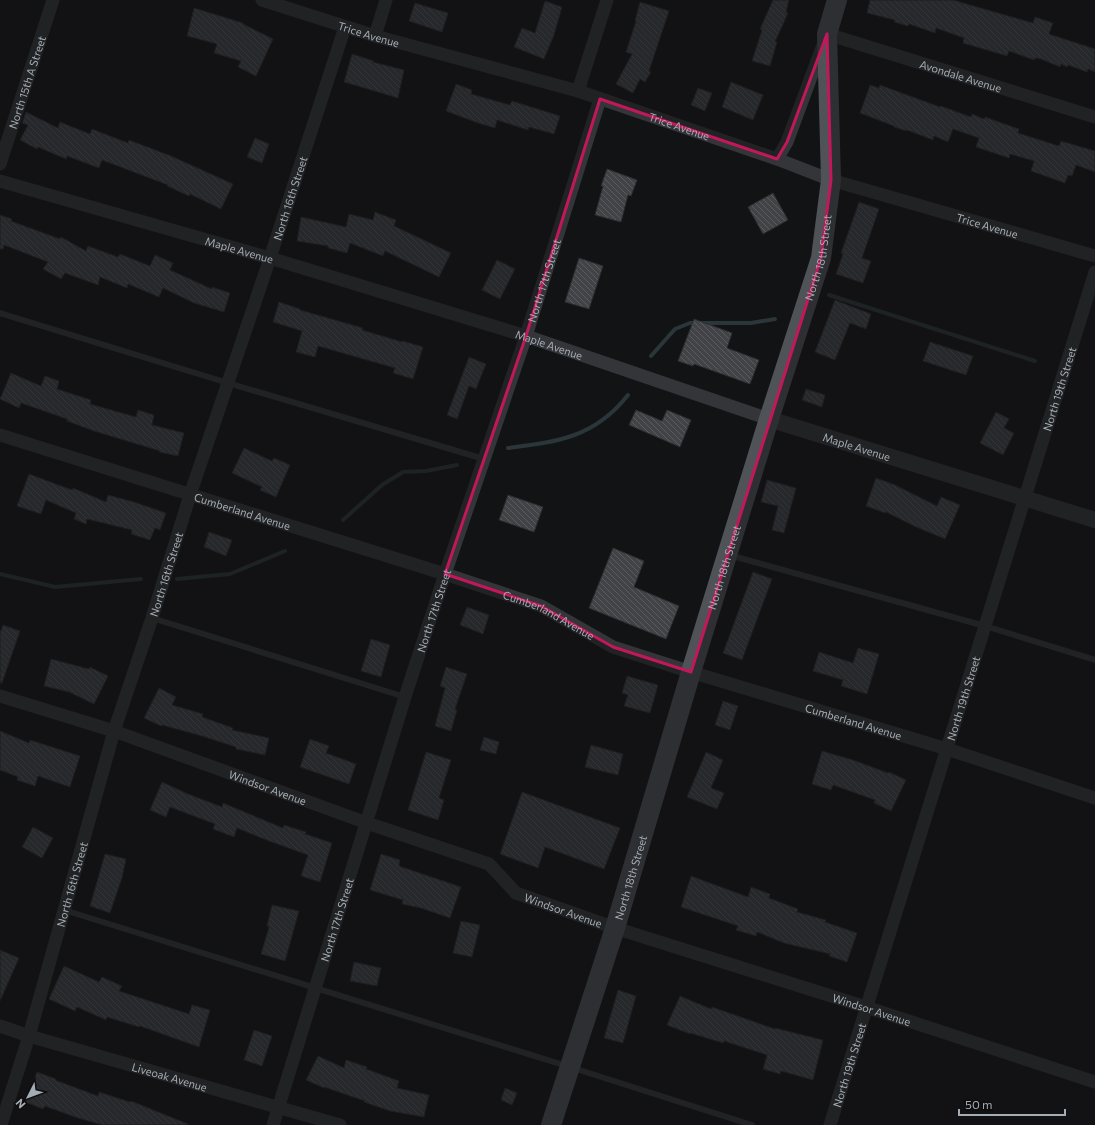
<svg xmlns="http://www.w3.org/2000/svg" width="1095" height="1125" viewBox="0 0 1095 1125" font-family="Commissioner,sans-serif">
  <style>
    .lines { fill: none; stroke-linecap: round; stroke-linejoin: round }
    .stream { stroke: #2b363a; stroke-width: 4 }
    .building { fill: url(#building-back-hatch); stroke: #2c2d30 }
    .service { stroke: #333539; stroke-width: 6 }
    .minor { stroke: #333539; stroke-width: 13 }
    .tertiary { stroke: #333539; stroke-width: 16 }
    .primary { stroke: #4f5358; stroke-width: 20 }
    .marked { fill: none; stroke: #c2185b; stroke-width: 3; stroke-linejoin: round }
    .labels { text-anchor: middle; dominant-baseline: central; stroke-width: 3.5; stroke-linejoin: round; paint-order: stroke }
    .street-label { font-size: 11px; fill: #a4acb5; stroke: #0e0e0f }
  </style>
  <defs>
    <pattern id="building-back-hatch" width="6" height="6" patternUnits="userSpaceOnUse"><rect width="6" height="6" fill="#414347"/><path d="M-1 5l2 2M0 0l6 6M5-1l2 2" fill="none" stroke="#595b5f"/></pattern>
  </defs>
  <rect width="100%" height="100%" fill="#121314"/>
  <g class="lines">
    <g class="stream">
      <polyline points="829,295 1035,361"/>
      <polyline points="651,356 675,329 690,323 751,323 775,319"/>
      <path d="M508 448C558 442 595 437 628 395"/>
      <polyline points="343,520 382,485 403,472 426,471 457,465"/>
      <polyline points="0,574 55,587 141,579"/>
      <polyline points="177,579 230,574 285,551"/>
    </g>
  </g>
  <g class="building">
    <polygon points="773,0 789,0 786,12 788,13 775,42 777,42 770,66 752,61 762,30 760,29"/>
    <polygon points="870,0 953,0 1033,23 1035,17 1053,23 1049,34 1095,49 1095,72 1088,69 1087,72 1068,65 1067,67 1061,64 1060,67 1041,59 1035,58 1034,60 1009,51 1007,56 963,43 964,38 936,28 935,33 909,24 908,26 894,22 895,20 867,13"/>
    <polygon points="545,1 562,7 554,35 544,59 514,47 522,28 535,33"/>
    <polygon points="640,2 669,11 649,71 651,72 645,82 640,79 633,93 616,84 632,54 626,52 636,21 635,21"/>
    <polygon points="415,3 448,13 442,32 409,21"/>
    <polygon points="194,8 243,23 243,24 273,39 256,76 238,67 241,61 214,53 217,44 187,36"/>
    <polygon points="352,54 374,61 373,62 404,70 398,98 344,82"/>
    <polygon points="731,82 763,95 753,120 722,107"/>
    <polygon points="456,84 472,90 471,94 510,105 512,101 560,116 554,134 529,127 528,130 497,120 495,128 478,123 446,111"/>
    <polygon points="870,85 879,88 880,85 940,107 941,106 971,117 972,114 984,119 985,117 1019,129 1018,133 1059,146 1061,141 1095,151 1095,172 1076,165 1072,176 1068,175 1065,183 1031,171 1034,161 1010,154 1009,158 976,147 979,138 953,129 948,142 934,136 933,140 907,130 906,131 894,127 894,126 860,113"/>
    <polygon points="698,88 712,93 705,111 691,105"/>
    <polygon points="26,112 58,128 60,122 90,134 92,129 128,143 129,140 171,156 233,184 221,209 190,194 189,196 167,186 168,185 102,160 99,168 67,156 66,159 38,147 37,149 20,140 28,125 22,123"/>
    <polygon points="255,138 269,144 262,163 247,157"/>
    <polygon points="607,169 637,180 631,196 628,195 621,222 595,215 603,186 601,186"/>
    <polygon points="773,193 788,220 763,234 748,207"/>
    <polygon points="859,202 879,209 862,258 871,261 863,283 836,274 843,254 841,253"/>
    <polygon points="375,212 396,220 394,226 451,253 439,277 385,251 383,256 350,243 347,253 328,248 328,246 297,241 301,217 346,227 349,214 373,220"/>
    <polygon points="0,215 12,219 11,221 60,239 61,237 86,251 88,246 118,257 120,254 150,266 155,255 173,263 170,270 212,289 212,287 230,293 224,312 194,303 163,288 159,297 128,284 127,288 100,277 98,285 65,273 61,279 43,269 48,262 4,245 3,249 0,249"/>
    <polygon points="579,258 603,266 589,309 565,302"/>
    <polygon points="497,260 515,269 500,299 482,290"/>
    <polygon points="835,300 871,314 866,329 850,323 835,360 815,352"/>
    <polygon points="279,302 300,309 300,310 363,328 362,330 402,342 403,341 423,347 413,379 393,373 395,368 318,346 315,357 296,352 302,331 273,322"/>
    <polygon points="694,319 732,333 727,348 759,360 750,384 694,364 693,366 678,361"/>
    <polygon points="930,342 973,356 966,375 923,361"/>
    <polygon points="469,357 486,364 476,389 469,386 457,419 447,415"/>
    <polygon points="11,373 41,386 45,376 59,381 57,389 91,400 90,404 136,417 138,410 154,415 152,425 184,433 178,456 159,452 160,451 94,431 67,421 67,419 21,403 19,408 0,399"/>
    <polygon points="806,389 825,395 822,407 802,400"/>
    <polygon points="636,410 662,421 667,410 691,420 680,447 629,425"/>
    <polygon points="996,412 1009,419 1004,428 1014,433 1003,455 980,443"/>
    <polygon points="244,448 272,461 274,458 290,465 276,497 260,490 262,487 232,473"/>
    <polygon points="29,474 72,490 73,488 106,502 108,495 134,502 166,513 160,530 155,528 150,540 131,534 132,530 87,519 86,524 74,519 76,513 46,500 41,514 17,506"/>
    <polygon points="876,478 895,485 937,506 941,497 960,505 945,539 914,526 886,512 885,513 866,506"/>
    <polygon points="767,480 796,488 784,533 772,530 778,506 761,502"/>
    <polygon points="508,495 543,507 534,532 499,520"/>
    <polygon points="209,532 232,540 226,556 204,547"/>
    <polygon points="613,548 644,561 634,587 679,606 666,639 589,608"/>
    <polygon points="753,572 772,579 742,660 723,653"/>
    <polygon points="467,607 489,615 483,634 460,625"/>
    <polygon points="3,625 20,631 2,683 0,683 0,633"/>
    <polygon points="371,639 390,645 381,677 361,671"/>
    <polygon points="858,648 879,654 867,694 841,686 843,680 813,671 819,652 853,663"/>
    <polygon points="51,659 89,669 90,667 108,676 94,704 69,692 44,686"/>
    <polygon points="446,667 467,674 455,709 457,710 451,731 435,726 445,688 440,686"/>
    <polygon points="627,676 658,685 650,713 624,706 628,695 622,693"/>
    <polygon points="159,688 176,697 172,705 203,714 202,717 233,728 232,730 269,738 265,755 236,749 236,747 202,736 162,725 161,726 144,718"/>
    <polygon points="723,701 738,706 730,730 715,725"/>
    <polygon points="0,731 29,743 30,740 80,756 70,787 38,776 35,786 17,780 18,777 0,770"/>
    <polygon points="484,737 499,742 496,754 480,750"/>
    <polygon points="310,739 329,746 326,753 356,764 349,784 300,767"/>
    <polygon points="591,745 623,754 618,775 585,767"/>
    <polygon points="822,751 853,760 888,773 889,772 906,780 891,811 874,803 875,800 833,785 831,790 812,784"/>
    <polygon points="426,752 451,760 439,798 444,800 438,820 408,810"/>
    <polygon points="706,752 723,760 711,788 724,793 717,809 687,797"/>
    <polygon points="162,782 188,794 222,807 223,803 283,828 284,825 306,832 305,834 332,843 320,882 301,876 308,855 269,841 237,828 234,837 213,829 215,824 170,807 166,817 150,810"/>
    <polygon points="522,792 620,828 604,869 545,847 538,868 500,854"/>
    <polygon points="33,827 53,838 42,858 22,847"/>
    <polygon points="105,854 126,859 122,878 110,913 90,906"/>
    <polygon points="381,854 400,860 399,866 461,887 450,918 421,908 402,904 403,900 370,890"/>
    <polygon points="691,876 748,897 751,887 770,894 769,898 798,909 797,912 826,920 825,922 857,933 847,962 829,956 830,954 784,943 757,932 756,936 736,930 738,926 681,907"/>
    <polygon points="272,905 299,911 285,961 261,954 269,927 267,926"/>
    <polygon points="461,921 480,925 472,957 453,953"/>
    <polygon points="0,950 19,958 0,1001"/>
    <polygon points="354,962 381,968 377,986 350,981"/>
    <polygon points="64,966 99,982 102,977 122,986 119,991 189,1014 192,1005 210,1010 199,1047 140,1026 139,1027 107,1017 106,1020 77,1007 75,1011 49,999"/>
    <polygon points="618,990 636,996 623,1043 604,1038"/>
    <polygon points="680,996 711,1009 712,1007 775,1029 775,1028 823,1040 813,1080 781,1071 780,1074 763,1069 767,1055 724,1041 723,1043 690,1033 690,1034 667,1025"/>
    <polygon points="254,1030 272,1036 262,1066 244,1060"/>
    <polygon points="318,1056 344,1068 346,1060 367,1067 366,1069 399,1081 397,1088 429,1095 424,1117 390,1111 364,1102 365,1101 324,1087 324,1088 306,1080"/>
    <polygon points="37,1072 56,1079 55,1080 98,1096 99,1092 130,1102 131,1101 188,1124 188,1125 102,1125 75,1117 45,1106 43,1109 25,1102"/>
    <polygon points="505,1088 517,1093 512,1105 501,1100"/>
  </g>
  <g class="lines">
    <g class="service">
      <polyline points="0,313 228,383 484,459"/>
      <polyline points="729,555 985,626 1095,660"/>
      <polyline points="152,618 405,697"/>
      <polyline points="64,910 570,1067 752,1125"/>
    </g>
    <g class="minor">
      <path id="s1" d="M262 0 375 36 578 91 777 159 831 180 1095 256"/>
      <polyline points="375,36 386,0"/>
      <polyline points="578,91 607,0"/>
      <path id="s2" d="M777 159 787 142 827 34 1095 117"/>
      <path id="s3" d="M0 164 53 0"/>
      <path id="s4" d="M0 181 270 258 526 336 769 419"/>
      <path id="s5" d="M0 435 445 574 541 606 613 647 691 672 947 749 1095 798"/>
      <path id="s6" d="M0 696 114 731 367 823 489 864 516 893 615 928 866 1007 1095 1082"/>
      <path id="s7" d="M0 1026 29 1036 340 1125"/>
      <path id="s8" d="M1 1125 29 1036 114 731 152 618 190 495 270 258 345 27"/>
      <path id="s9" d="M273 1125 405 697 445 574 526 336 600 99"/>
      <path id="s10" d="M830 1125 1095 272"/>
    </g>
    <path class="tertiary" id="s11" d="M769 419 1095 520"/>
    <path class="primary" id="s12" d="M551 1125 615 928 691 672 769 419 821 258 831 180 827 34 837 0"/>
  </g>
  <path d="M0 0H1095V1125H0ZM827 34 831 180 821 258 691 672 613 647 541 606 445 574 526 336 600 99 777 159 787 142Z" fill="#121314" fill-opacity=".55" fill-rule="evenodd"/>
  <path class="marked" d="M827 34 831 180 821 258 691 672 613 647 541 606 445 574 526 336 600 99 777 159 787 142Z"/>
  <g class="labels">
    <g class="street-label">
      <text stroke="none"><textPath href="#s1" startOffset="112">Trice Avenue</textPath></text>
      <text stroke="none"><textPath href="#s2" startOffset="275">Avondale Avenue</textPath></text>
      <text stroke="none"><textPath href="#s3" startOffset="86">North 15th A Street</textPath></text>
      <text stroke="none"><textPath href="#s1" startOffset="436">Trice Avenue</textPath></text>
      <text stroke="none"><textPath href="#s8" startOffset="971">North 16th Street</textPath></text>
      <text stroke="none"><textPath href="#s1" startOffset="760">Trice Avenue</textPath></text>
      <text stroke="none"><textPath href="#s4" startOffset="249">Maple Avenue</textPath></text>
      <text stroke="none"><textPath href="#s12" startOffset="908">North 18th Street</textPath></text>
      <text stroke="none"><textPath href="#s9" startOffset="887">North 17th Street</textPath></text>
      <text stroke="none"><textPath href="#s4" startOffset="573">Maple Avenue</textPath></text>
      <text stroke="none"><textPath href="#s10" startOffset="771">North 19th Street</textPath></text>
      <text stroke="none"><textPath href="#s11" startOffset="92">Maple Avenue</textPath></text>
      <text stroke="none"><textPath href="#s5" startOffset="254">Cumberland Avenue</textPath></text>
      <text stroke="none"><textPath href="#s12" startOffset="584">North 18th Street</textPath></text>
      <text stroke="none"><textPath href="#s8" startOffset="575">North 16th Street</textPath></text>
      <text stroke="none"><textPath href="#s9" startOffset="539">North 17th Street</textPath></text>
      <text stroke="none"><textPath href="#s5" startOffset="578">Cumberland Avenue</textPath></text>
      <text stroke="none"><textPath href="#s10" startOffset="447">North 19th Street</textPath></text>
      <text stroke="none"><textPath href="#s5" startOffset="902">Cumberland Avenue</textPath></text>
      <text stroke="none"><textPath href="#s6" startOffset="283">Windsor Avenue</textPath></text>
      <text stroke="none"><textPath href="#s12" startOffset="260">North 18th Street</textPath></text>
      <text stroke="none"><textPath href="#s8" startOffset="251">North 16th Street</textPath></text>
      <text stroke="none"><textPath href="#s6" startOffset="607">Windsor Avenue</textPath></text>
      <text stroke="none"><textPath href="#s9" startOffset="215">North 17th Street</textPath></text>
      <text stroke="none"><textPath href="#s6" startOffset="931">Windsor Avenue</textPath></text>
      <text stroke="none"><textPath href="#s10" startOffset="63">North 19th Street</textPath></text>
      <text stroke="none"><textPath href="#s7" startOffset="177">Liveoak Avenue</textPath></text>
    </g>
  </g>
  <g transform="translate(28 1097) rotate(228)" stroke="#0e0e0f" stroke-width="3" paint-order="stroke">
  <path d="M0-3L7 15L0 10L-7 15Z" fill="#a4acb5"/>
  <text y="-6" font-size="11" font-weight="bold" text-anchor="middle" fill="#a4acb5">N</text>
  </g>
  <path d="M959 1109v6h106v-6" fill="none" stroke="#a4acb5" stroke-width="2"/>
  <text x="965" y="1109" font-size="12" fill="#a4acb5" stroke="#0e0e0f" stroke-width="3" paint-order="stroke">50 m</text>
</svg>
